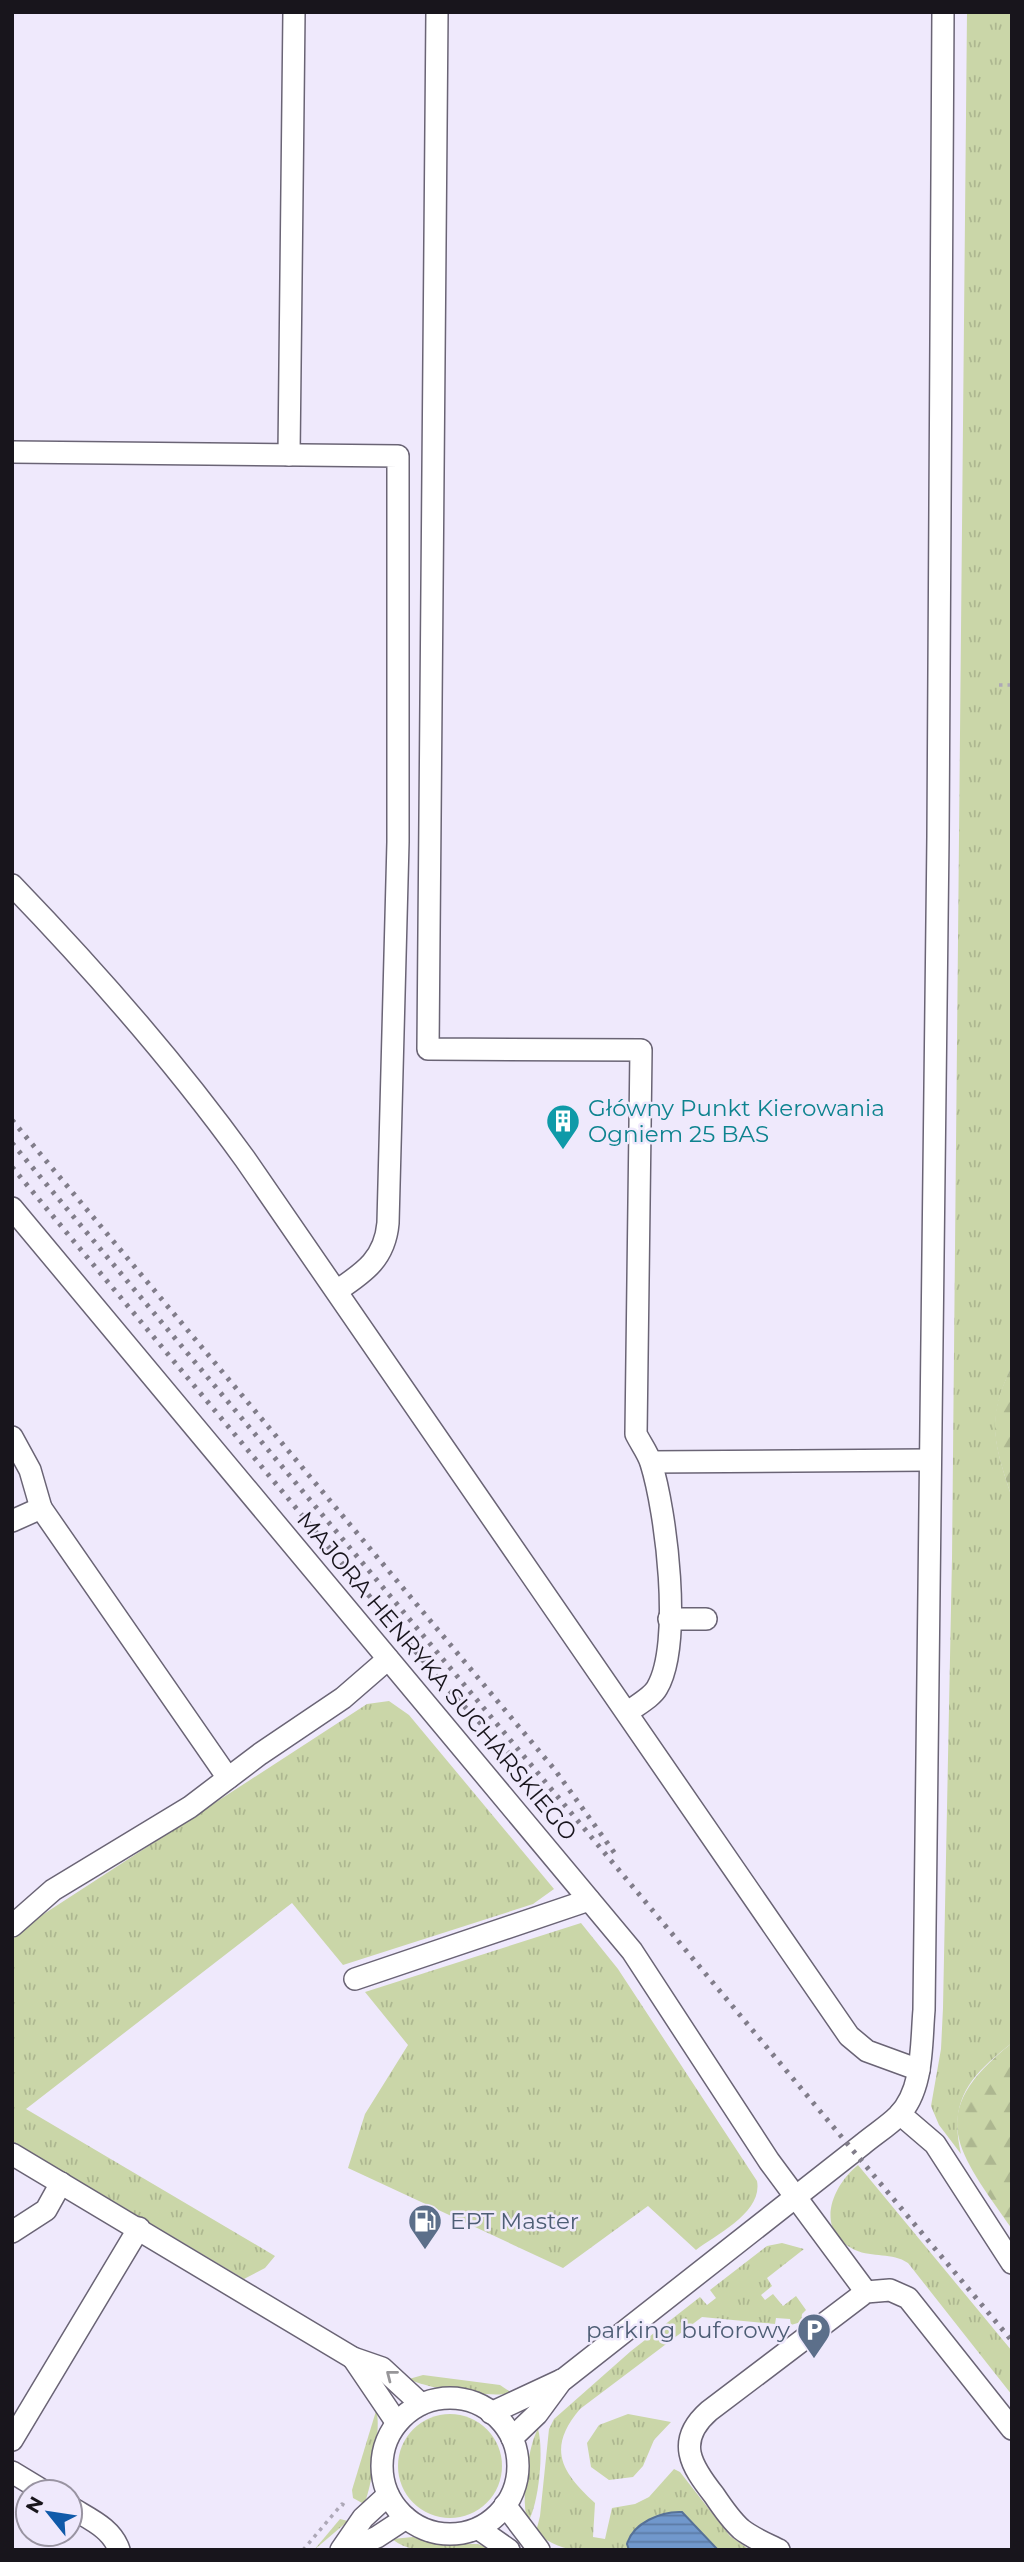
<svg xmlns="http://www.w3.org/2000/svg" width="1024" height="2562" viewBox="0 0 1024 2562" font-family="Montserrat,sans-serif">
  <style>
    .grass { fill: url(#grass-tufts) }
    .forest { fill: url(#forest-firs) }
    .water { fill: url(#water-rules); stroke: #567197; stroke-width: 2 }
    .lines { fill: none; stroke-linecap: round; stroke-linejoin: round }
    .minor-casing { stroke: #6a6475; stroke-width: 24 }
    .path { stroke: #ada8b7; stroke-width: 3.5; stroke-dasharray: 3.5 5; stroke-linecap: butt }
    .minor { stroke: #fff; stroke-width: 21 }
    .rail { stroke: #817d8a; stroke-width: 5; stroke-dasharray: 3.5 7; stroke-linecap: butt }
    .oneway { stroke: #979699 }
    .labels { text-anchor: middle; dominant-baseline: central; stroke-width: 5; stroke-linejoin: round; paint-order: stroke }
    .culture-label { font-size: 23px; fill: #0d838f; stroke: #efe9fc; text-anchor: start }
    .street-label { font-size: 23px; fill: #18151c; stroke: #efe9fc }
    .service-label { font-size: 23px; fill: #4e5e75; stroke: #efe9fc; text-anchor: start }
  </style>
  <defs>
    <pattern id="grass-tufts" width="24" height="20" patternUnits="userSpaceOnUse" patternTransform="scale(1.75)"><rect width="24" height="20" fill="#cad6a8"/><path d="M3 7l-1-3M5 7V3M7 7l1-3M15 17l-1-3M17 17v-4M19 17l1-3" fill="none" stroke="#adb790"/></pattern>
    <pattern id="forest-firs" width="22" height="20" patternUnits="userSpaceOnUse" patternTransform="scale(1.75)"><rect width="22" height="20" fill="#cad6a8"/><path d="M5 1l3.5 6h-7zM16 11l3.5 6h-7z" fill="#adb790"/></pattern>
    <pattern id="water-rules" width="6" height="5" patternUnits="userSpaceOnUse" patternTransform="scale(1.75)"><rect width="6" height="5" fill="#7198cc"/><path d="M0 2.5h6" fill="none" stroke="#5c7ba5"/></pattern>
  </defs>
  <rect width="100%" height="100%" fill="#efe9fc"/>
  <g class="grass">
    <path d="M967 12H1012V1366C986 1420 994 1443 1012 1498V2043C971 2075 948 2099 961 2154L939 2125 931 2106 941 2049 943 2008 952 1558Z"/>
    <polygon points="389,1701 409,1715 554,1889 533,1904 343,1965 292,1903 26,2109 275,2256 265,2268 244,2279 12,2141 12,1940 33,1921 367,1704"/>
    <path d="M581 1923 618 1969 757 2181C763 2212 717 2234 696 2250L648 2206 563 2268 348 2168 365 2114 408 2045 365 1992Z"/>
    <path d="M858 2165 1012 2351V2395L908 2263C892 2252 873 2258 855 2250 814 2231 831 2187 858 2165Z"/>
    <path d="M782 2243 804 2249 767 2278 772 2286 761 2295 765 2300 773 2294 783 2306 796 2296 806 2310 802 2314 801 2322 791 2325 790 2319 776 2318 775 2324 702 2317 580 2409C546 2449 562 2473 595 2503L593 2537 605 2539 612 2508 635 2504 649 2497 674 2469 680 2472 730 2536 750 2550H718L712 2544H627L629 2550C593 2550 564 2557 536 2532L540 2516 549 2429 554 2419 631 2351 700 2297 707 2305 716 2298 710 2290 767 2246Z"/>
    <path d="M423 2375 500 2385 512 2393C493 2398 427 2389 409 2379Z"/>
    <path d="M376 2411C382 2423 371 2491 364 2504L353 2498 352 2490Z"/>
    <polygon points="628,2414 671,2422 654,2440 643,2466 633,2477 609,2480 591,2467 587,2443 599,2425"/>
    <circle cx="450" cy="2466" r="52"/>
    <path d="M538 2429C544 2450 539 2503 528 2522 520 2504 528 2445 538 2429Z"/>
    <polygon points="340,2519 348,2521 314,2550"/>
    <path d="M413 2537 439 2544H478L493 2550C463 2550 416 2559 392 2539Z"/>
  </g>
  <g class="forest">
    <path d="M1012 1366V1498C994 1443 985 1419 1012 1366Z"/>
    <path d="M1012 2043V2229C958 2151 922 2114 1012 2043Z"/>
  </g>
  <path class="water" d="M682 2512 718 2550H629L627 2544C633 2523 661 2511 682 2512Z"/>
  <g class="lines">
    <g class="minor-casing">
      <g id="minor">
        <path d="M437 12 428 1049 641 1050 636 1434C641 1444 648 1453 651 1463 666 1511 683 1644 657 1688 652 1697 637 1705 628 1712"/>
        <path d="M12 452 398 456V842L388 1223C385 1258 365 1272 338 1290"/>
        <polyline points="289,455 294,12"/>
        <path d="M12 885C95 971 175 1062 245 1159L849 2036 867 2051 919 2070"/>
        <polyline points="12,1208 632,1951 769,2161 866,2292"/>
        <polyline points="12,1437 30,1470 41,1508"/>
        <polyline points="651,1462 929,1460"/>
        <polyline points="12,1521 41,1508 228,1778"/>
        <polyline points="669,1619 706,1619"/>
        <polyline points="12,1926 53,1890 190,1807 260,1754 343,1698 388,1659"/>
        <polyline points="355,1979 589,1900"/>
        <polyline points="900,2114 935,2144 1012,2263"/>
        <polyline points="12,2154 353,2358 382,2368 421,2404"/>
        <polyline points="12,2232 46,2210 61,2183"/>
        <polyline points="353,2358 397,2423"/>
        <circle cx="450" cy="2466" r="68"/>
        <path d="M491 2413 564 2379 863 2144C875 2134 888 2126 898 2116 924 2090 921 2043 924 2010L938 837 943 12"/>
        <polyline points="512,2438 537,2414 562,2380"/>
        <polyline points="12,2440 139,2228"/>
        <polyline points="12,2472 45,2492"/>
        <polyline points="505,2505 539,2550"/>
        <path d="M70 2507C89 2519 112 2528 119 2550"/>
        <polyline points="479,2529 509,2550"/>
        <polyline points="341,2550 363,2518 388,2495"/>
        <polyline points="348,2550 377,2537 406,2518"/>
        <path d="M779 2550C767 2544 752 2538 741 2529 730 2519 722 2507 714 2495 691 2466 675 2441 709 2411L866 2292 890 2290 908 2298 1012 2429"/>
      </g>
    </g>
    <g class="path">
      <polyline points="999,685 1012,685"/>
      <polyline points="303,2550 342,2504 347,2507"/>
    </g>
    <use href="#minor" class="minor"/>
    <g class="rail">
      <polyline points="12,1120 555,1770 616,1855"/>
      <polyline points="12,1143 1012,2341"/>
      <polyline points="12,1167 441,1682 508,1752"/>
    </g>
  </g>
  <defs><path id="oneway-chevron" d="M-2-3.5L2.5 0L-2 3.5" fill="none" stroke-width="1.6" stroke-linecap="round" stroke-linejoin="round" transform="scale(1.75)"/></defs>
  <use class="oneway" href="#oneway-chevron" transform="translate(391 2375) rotate(-142)"/>
  <defs>
    <g id="building-pin" transform="scale(1.75)"><path d="M0 17L-7.5 6A9.5 9.5 0 1 1 7.5 6Z" fill="#0f9aa8" stroke="#efe9fc"/><path d="M-4-6H4V6H1V3H-1V6H-4ZM-2.5-4.3h1.7v1.8h-1.7ZM.8-4.3h1.7v1.8H.8ZM-2.5-1h1.7V.8h-1.7ZM.8-1h1.7V.8H.8Z" fill="#fff"/></g>
    <g id="fuel-pin" transform="scale(1.75)"><path d="M0 17L-7.5 6A9.5 9.5 0 1 1 7.5 6Z" fill="#5c6f8a" stroke="#efe9fc"/><path d="M-5.5-6h7V0h2V4h1.3V-2.5L3-4.5l.8-.8L6-3V5H2.5V1h-1V6h-7ZM-4.2-4.7v3.2H.2V-4.7Z" fill="#fff"/></g>
    <g id="parking-pin" transform="scale(1.75)"><path d="M0 17L-7.5 6A9.5 9.5 0 1 1 7.5 6Z" fill="#5c6f8a" stroke="#efe9fc"/><path d="M-3.5-5.5H1a3.5 3.5 0 0 1 0 7H-1V5.5H-3.5ZM-1-3.4V-.6H.8a1.4 1.4 0 0 0 0-2.8Z" fill="#fff"/></g>
  </defs>
  <g fill-rule="evenodd">
    <use href="#building-pin" x="563" y="1121"/>
    <use href="#fuel-pin" x="425" y="2221"/>
    <use href="#parking-pin" x="814" y="2330"/>
  </g>
  <g class="labels">
    <g class="culture-label">
      <text x="588" y="1108">Główny Punkt Kierowania<tspan x="588" dy="26">Ogniem 25 BAS</tspan></text>
    </g>
    <g class="street-label">
      <text transform="translate(437 1676) rotate(50)">MAJORA HENRYKA SUCHARSKIEGO</text>
    </g>
    <g class="service-label">
      <text x="450" y="2221">EPT Master</text>
      <text x="790" y="2330" text-anchor="end">parking buforowy</text>
    </g>
  </g>
  <rect width="1024" height="2562" fill="none" stroke="#18151c" stroke-width="28"/>
  <g transform="translate(49 2513) rotate(300)"><circle r="33" fill="#efe9fc" stroke="#9994a2" stroke-width="2"/>
  <path d="M0-5L12 26L0 18L-12 26Z" fill="#105aa9"/>
  <text y="-10" font-size="19" font-weight="bold" text-anchor="middle" fill="#18151c">N</text>
  </g>
</svg>
